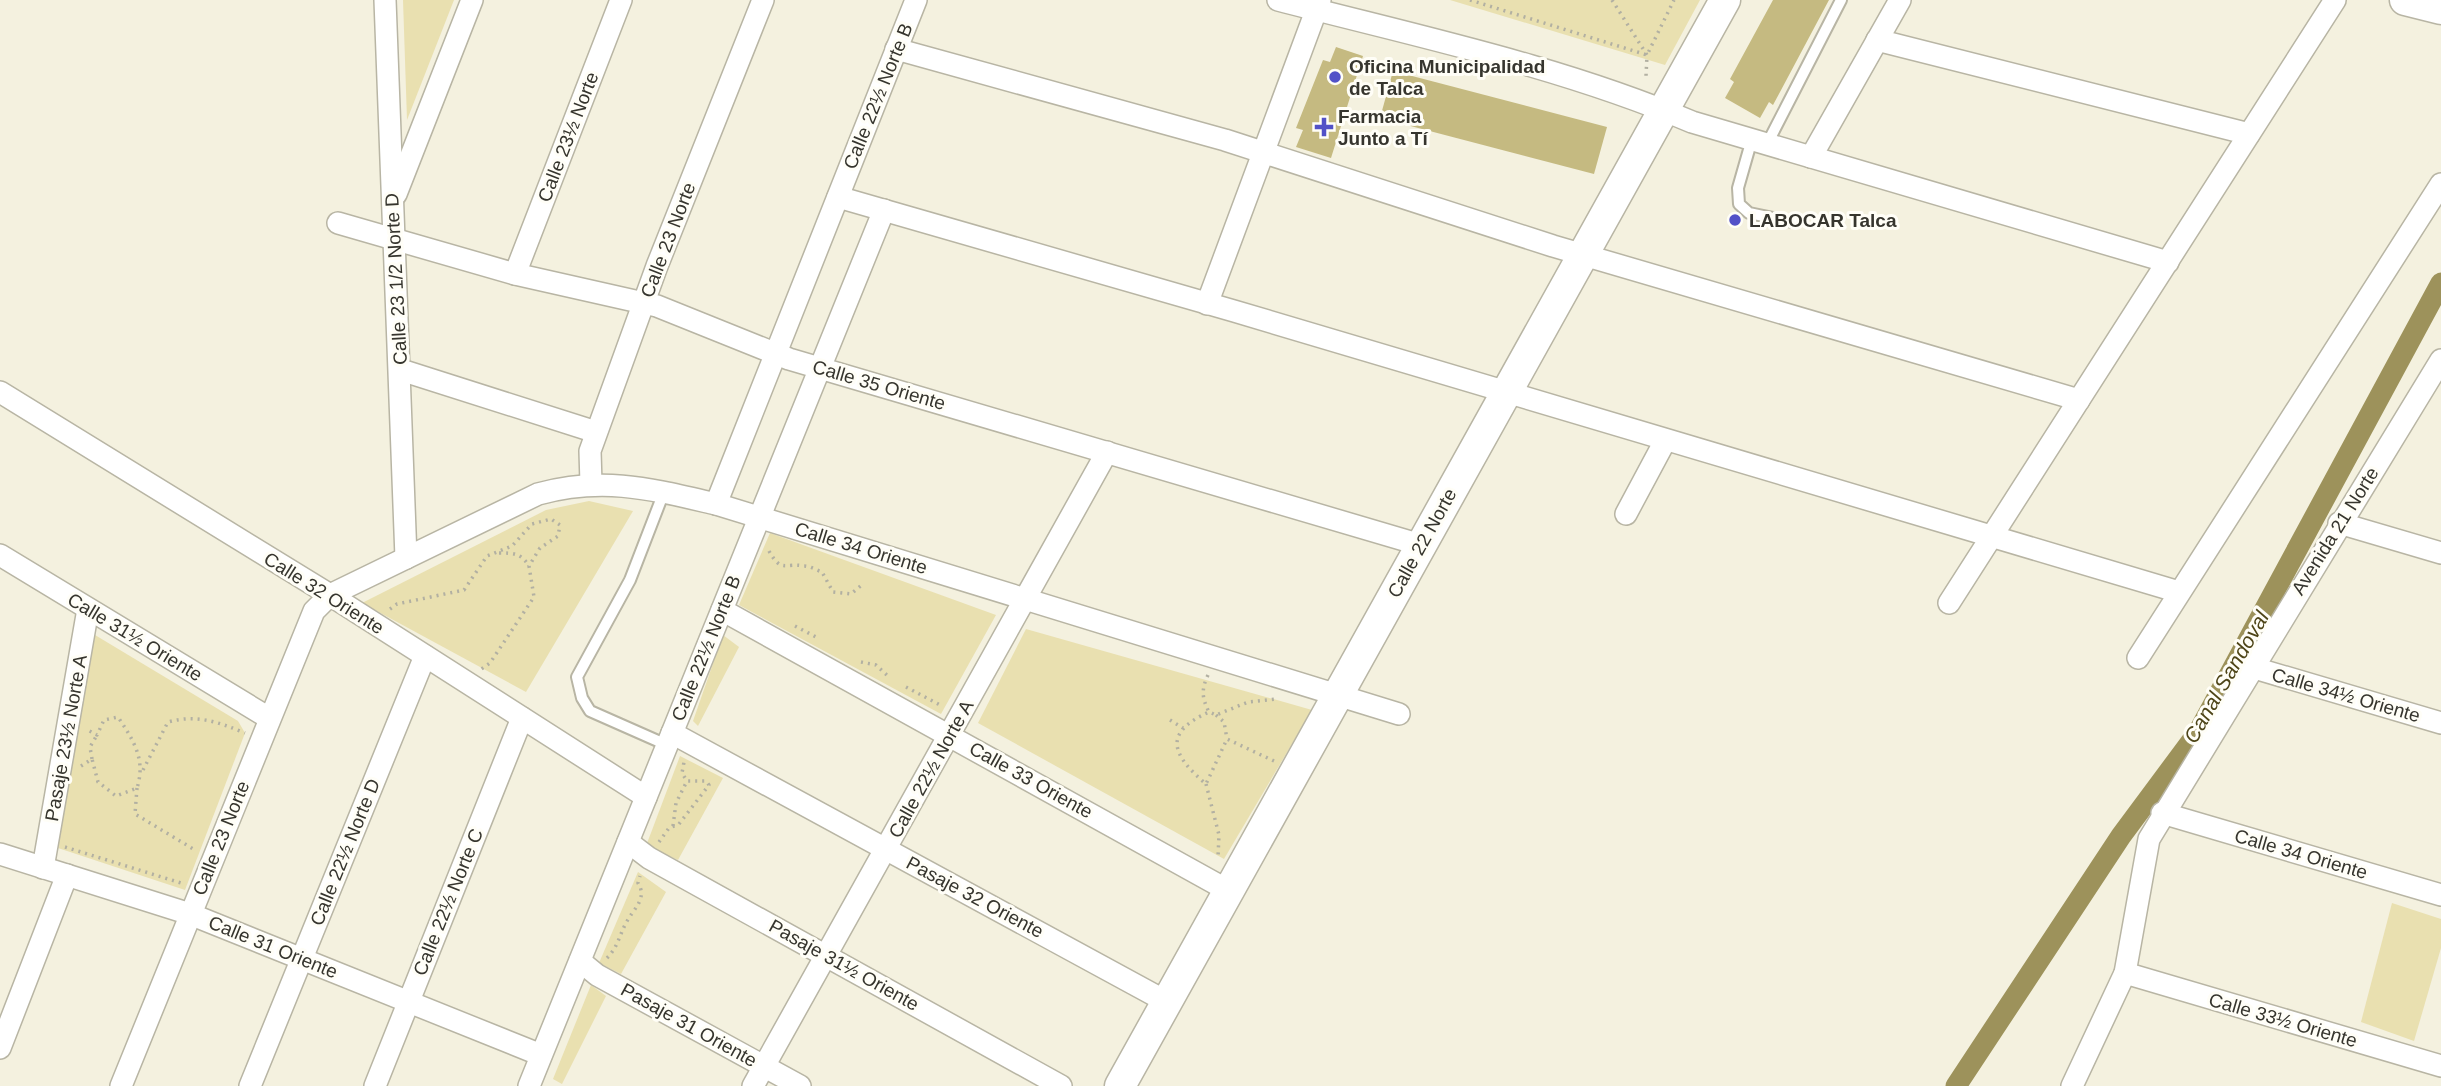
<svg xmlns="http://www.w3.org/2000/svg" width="2441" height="1086" viewBox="0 0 2441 1086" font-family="Helvetica,sans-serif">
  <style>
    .green { fill: #e9e0b0 }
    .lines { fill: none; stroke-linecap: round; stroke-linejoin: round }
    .canal { stroke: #9d925b; stroke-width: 21 }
    .building { fill: #c5ba81 }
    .lane-casing { stroke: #b8b5a4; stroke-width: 14 }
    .street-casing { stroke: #b8b5a4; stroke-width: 24 }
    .secondary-casing { stroke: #b8b5a4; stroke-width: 33 }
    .path { stroke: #b2b0a2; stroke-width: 3.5; stroke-dasharray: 2 5; stroke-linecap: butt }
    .lane { stroke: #fff; stroke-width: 10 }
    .street { stroke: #fff; stroke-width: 21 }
    .secondary { stroke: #fff; stroke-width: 30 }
    .poi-dot { fill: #5251c7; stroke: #fffef7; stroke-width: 2.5 }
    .labels { text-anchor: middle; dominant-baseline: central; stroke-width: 6; stroke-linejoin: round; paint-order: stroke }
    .poi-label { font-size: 19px; font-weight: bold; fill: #36352e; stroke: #fffef7; text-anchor: start }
    .street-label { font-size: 19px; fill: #36352e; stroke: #fffef7 }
    .water-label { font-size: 21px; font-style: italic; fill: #4e4518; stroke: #fffef7 }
  </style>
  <rect width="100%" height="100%" fill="#f4f1df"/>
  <g class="green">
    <polygon points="403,0 454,0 407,120"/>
    <polygon points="1450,0 1700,0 1665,65"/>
    <polygon points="589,501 633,511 526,692 362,603 546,510"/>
    <polygon points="770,533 996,615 941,714 739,605"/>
    <polygon points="1026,629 1312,710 1224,859 978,723"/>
    <polygon points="95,635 238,721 245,733 185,890 58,848"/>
    <polygon points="723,635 739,647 698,726 693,721"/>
    <polygon points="680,756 723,778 678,860 646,846"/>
    <polygon points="638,872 666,892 621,974 599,963"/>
    <polygon points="2392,903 2441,919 2441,948 2414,1041 2361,1022"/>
    <polygon points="591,985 606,996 562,1084 553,1079"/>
  </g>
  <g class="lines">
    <polyline class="canal" points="1956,1086 2121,836 2199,731 2441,283"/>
  </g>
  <g class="building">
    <polygon points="1773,0 1829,0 1773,105 1769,102 1760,118 1725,98 1734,82 1730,79"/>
    <polygon points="1336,47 1363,56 1331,158 1296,147 1303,130 1296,128 1323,60 1330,62"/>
    <polygon points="1393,71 1607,127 1594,174 1380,118"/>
  </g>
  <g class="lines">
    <g class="lane-casing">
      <g id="lane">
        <polyline points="1752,139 1738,188 1739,204 1749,213 1792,222"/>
        <polyline points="1767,144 1841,0"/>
        <polyline points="664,492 630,580 577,677 582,698 590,711 667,745"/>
      </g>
    </g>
    <g class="street-casing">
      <g id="street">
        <polyline points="385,0 406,558"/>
        <path d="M1278 0C1416 36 1560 66 1692 122L2168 262"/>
        <polyline points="1877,40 2249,134"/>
        <polyline points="896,49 1225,140 1553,246 2079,400"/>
        <polyline points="1811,157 1900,0"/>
        <polyline points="396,194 472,0"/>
        <polyline points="838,197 1234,311 2179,592"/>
        <polyline points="338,223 515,274 657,306 789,359 1421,545"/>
        <polyline points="515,274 621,0"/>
        <polyline points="1207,304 1320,0"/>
        <polyline points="401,370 596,432"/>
        <polyline points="0,392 330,595 646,797"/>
        <polyline points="591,484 590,451 657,266 763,0"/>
        <polyline points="716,504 916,0"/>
        <polyline points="1626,514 1665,441"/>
        <polyline points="2339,523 2441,553"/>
        <polyline points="0,555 269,718"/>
        <polyline points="1949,603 2335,0"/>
        <polyline points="722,610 1229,891"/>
        <polyline points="2138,658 2441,184"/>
        <polyline points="2251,667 2441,723"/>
        <polyline points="672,733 1167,1002"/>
        <polyline points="2162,813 2441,895"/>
        <polyline points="628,842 649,858 1061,1086"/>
        <polyline points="0,854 190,914 541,1055"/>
        <polyline points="43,868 88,609"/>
        <polyline points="580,961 597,975 800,1086"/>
        <polyline points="2125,973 2441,1066"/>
        <polyline points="0,1048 67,875"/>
        <path d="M121 1086 314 611 330 595 538 494C604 476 651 489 716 504L1399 714"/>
        <polyline points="250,1086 425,656"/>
        <polyline points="375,1086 522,718"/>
        <polyline points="529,1086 884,210"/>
        <polyline points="753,1086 1107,452"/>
        <polyline points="2072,1086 2125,973 2149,839 2441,360"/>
      </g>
    </g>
    <g class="secondary-casing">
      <g id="secondary">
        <polyline points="2405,0 2441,9"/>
        <polyline points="1120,1086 1725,0"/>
      </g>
    </g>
    <g class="path">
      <polyline points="1470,0 1647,55 1674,0"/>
      <polyline points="1612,0 1647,55 1646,76"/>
      <path d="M769 551C782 574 785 562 804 566 810 566 816 570 822 572L833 592 851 594 863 584"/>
      <path d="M499 553C513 553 521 553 529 566"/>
      <polyline points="390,609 397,604 464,590 487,556 512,546 532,524 551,519 560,525 558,536 540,548 529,566 534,597 490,663 480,670"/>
      <polyline points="795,626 816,637"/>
      <polyline points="861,662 876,665 890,678"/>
      <path d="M1208 675C1201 690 1202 698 1209 712"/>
      <polyline points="906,687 942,706"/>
      <polyline points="1216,715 1224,722 1227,739"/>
      <polyline points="1170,720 1183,728"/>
      <polyline points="92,759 90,747 97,735"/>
      <path d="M1274 761 1227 739 1206 784C1172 755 1162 733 1209 712L1216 715 1248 702 1276 699"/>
      <path d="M81 766 92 759 98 782 116 796 137 788C146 760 134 741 118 717L104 720 97 735 86 729"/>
      <path d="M143 770 168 722C197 714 218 722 245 733"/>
      <polyline points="1206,784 1219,835 1218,857"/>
      <polyline points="137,788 135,814 195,850"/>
      <polyline points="673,826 676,803 687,781"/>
      <polyline points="659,842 669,828 679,824 709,785 706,781 687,781 682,773 684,762"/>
      <polyline points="65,847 181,883"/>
      <path d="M607 958C618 947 619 936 626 923 633 909 648 899 638 883L640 876"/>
    </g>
    <use href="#lane" class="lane"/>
    <use href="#street" class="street"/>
    <use href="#secondary" class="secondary"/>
  </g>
  <g class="poi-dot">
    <circle cx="1335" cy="77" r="7"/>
    <path d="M1320.5 116.5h7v7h7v7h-7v7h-7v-7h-7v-7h7z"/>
    <circle cx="1735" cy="220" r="7"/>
  </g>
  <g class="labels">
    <g class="poi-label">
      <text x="1349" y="66">Oficina Municipalidad<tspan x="1349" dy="22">de Talca</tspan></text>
      <text x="1338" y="116">Farmacia<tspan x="1338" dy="22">Junto a Tí</tspan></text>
      <text x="1749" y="220">LABOCAR Talca</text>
    </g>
    <g class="street-label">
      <text transform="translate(878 96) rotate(-68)">Calle 22½ Norte B</text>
      <text transform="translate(568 137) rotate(-69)">Calle 23½ Norte</text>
      <text transform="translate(668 240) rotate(-69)">Calle 23 Norte</text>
      <text transform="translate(396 279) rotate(-93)">Calle 23 1/2 Norte D</text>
      <text transform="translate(879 385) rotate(16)">Calle 35 Oriente</text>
      <text transform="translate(2335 531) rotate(-58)">Avenida 21 Norte</text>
      <text transform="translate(1422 543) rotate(-61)">Calle 22 Norte</text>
      <text transform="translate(861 548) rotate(17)">Calle 34 Oriente</text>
      <text transform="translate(324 593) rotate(32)">Calle 32 Oriente</text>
      <text transform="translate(135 637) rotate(31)">Calle 31½ Oriente</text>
      <text transform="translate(706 648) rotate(-68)">Calle 22½ Norte B</text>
      <text transform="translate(2346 695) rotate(16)">Calle 34½ Oriente</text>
      <text transform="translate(66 738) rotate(-80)">Pasaje 23½ Norte A</text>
      <text transform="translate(931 769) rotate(-61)">Calle 22½ Norte A</text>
      <text transform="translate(1031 780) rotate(29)">Calle 33 Oriente</text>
      <text transform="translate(221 838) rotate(-68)">Calle 23 Norte</text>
      <text transform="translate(345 852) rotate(-68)">Calle 22½ Norte D</text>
      <text transform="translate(2301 854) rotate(16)">Calle 34 Oriente</text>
      <text transform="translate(975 897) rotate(28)">Pasaje 32 Oriente</text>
      <text transform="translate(448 902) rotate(-68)">Calle 22½ Norte C</text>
      <text transform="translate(273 947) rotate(22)">Calle 31 Oriente</text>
      <text transform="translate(844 965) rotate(29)">Pasaje 31½ Oriente</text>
      <text transform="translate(2283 1020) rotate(16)">Calle 33½ Oriente</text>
      <text transform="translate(689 1025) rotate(29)">Pasaje 31 Oriente</text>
    </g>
    <g class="water-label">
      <text transform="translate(2226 677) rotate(-60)">Canal Sandoval</text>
    </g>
  </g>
</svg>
